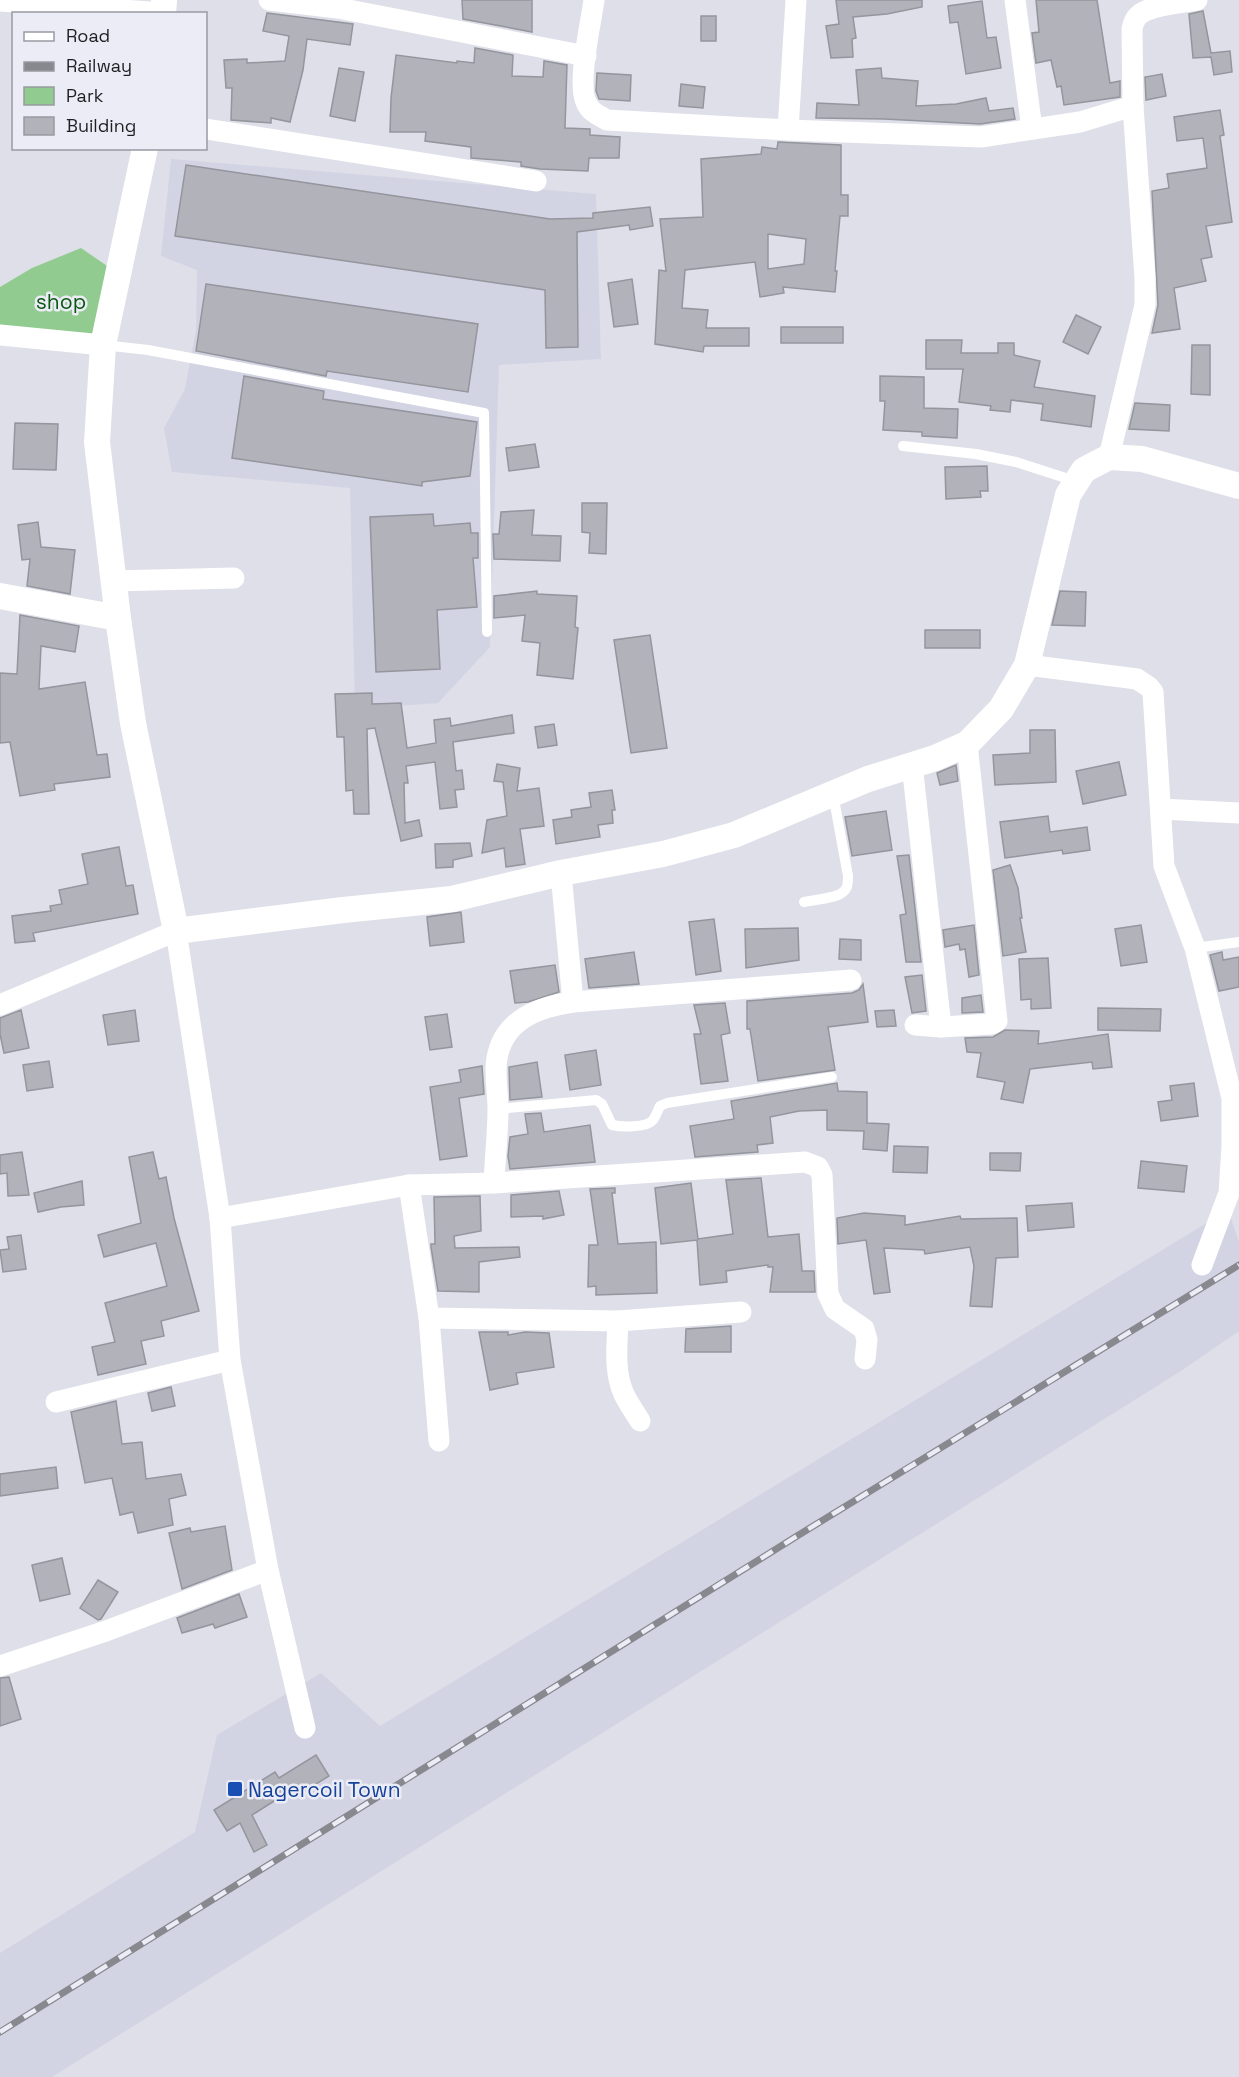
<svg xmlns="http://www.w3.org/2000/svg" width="1239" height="2077" viewBox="0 0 1239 2077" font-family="'Space Grotesk',sans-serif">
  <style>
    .built { fill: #d2d4e4 }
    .green { fill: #91cb8f }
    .building { fill: #b1b2ba; stroke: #94959d; stroke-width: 1.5; fill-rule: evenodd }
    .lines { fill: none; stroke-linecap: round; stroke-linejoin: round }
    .service { stroke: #fff; stroke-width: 10 }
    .minor { stroke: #fff; stroke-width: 21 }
    .tertiary { stroke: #fff; stroke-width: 26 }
    .rail-casing { stroke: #88888f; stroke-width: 7 }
    .rail { stroke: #ebecf5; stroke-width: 4.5; stroke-dasharray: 14; stroke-linecap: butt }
    .transit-dot { fill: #1a4fb4; stroke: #ebecf5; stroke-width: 2 }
    .labels { text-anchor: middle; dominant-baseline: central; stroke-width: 5; stroke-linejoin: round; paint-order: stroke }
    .park-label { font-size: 21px; fill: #0a5712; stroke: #ebecf5 }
    .transit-label { font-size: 21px; fill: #164399; stroke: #ebecf5; text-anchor: start }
  </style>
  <rect width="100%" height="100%" fill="#dedfe8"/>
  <g class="built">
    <polygon points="171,159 596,194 601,359 499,365 490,647 438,703 355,709 350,488 172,472 164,428 185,389 196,330 197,270 161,256"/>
    <polygon points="1228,1210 1239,1242 1239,1331 1181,1371 52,2077 0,2077 0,1953 195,1832 217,1735 321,1673 380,1726"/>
  </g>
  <polygon class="green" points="81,248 110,268 92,345 0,326 0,287 32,268"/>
  <g class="building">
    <polygon points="462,0 532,0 532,32 463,19"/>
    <polygon points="836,0 922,0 922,7 887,14 853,17 856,38 852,39 853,57 831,58 826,26 839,24"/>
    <polygon points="1036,0 1097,0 1110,83 1120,81 1120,97 1064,105 1061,86 1057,87 1051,60 1036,63 1032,33 1039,32"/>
    <polygon points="982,1 987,38 996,37 1001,68 966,74 958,22 950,23 948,6"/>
    <polygon points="1203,11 1211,53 1230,51 1232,72 1214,75 1211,57 1193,58 1189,14"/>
    <polygon points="267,13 353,24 350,45 307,39 303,70 290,122 271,118 271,123 231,120 232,88 226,88 224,60 247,59 247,63 285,61 289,36 263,31"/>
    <rect x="701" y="16" width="15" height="25"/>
    <polygon points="475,48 513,55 512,76 543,77 544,61 567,65 565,128 590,129 590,135 620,137 619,158 589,158 588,171 540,169 521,166 521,162 471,158 471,147 425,141 426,132 390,132 391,98 396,55 457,63 457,61 474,63"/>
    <polygon points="339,68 364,72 355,121 330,116"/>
    <polygon points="881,68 882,78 918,81 916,106 956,104 986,98 989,111 1013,108 1015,119 980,124 884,119 816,118 817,103 859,105 856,70"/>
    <polygon points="597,73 631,75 630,101 599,99 596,91"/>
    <polygon points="1162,74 1166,96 1146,100 1145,77"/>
    <polygon points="681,84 705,87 703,108 679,106"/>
    <polygon points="1220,110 1224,135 1220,136 1232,222 1206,226 1212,257 1201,259 1206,281 1174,288 1180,329 1152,333 1158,305 1152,191 1169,188 1167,174 1207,168 1203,138 1177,141 1174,117"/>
    <path d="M778 142 841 145V195H848V216H840L835 271H837L835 292 783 287 784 293 760 297 755 262 685 270 682 308 708 310 706 328H749V346H704L703 352 655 344 659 270 666 271 660 219 703 217 701 159 761 154 762 147 777 149ZM768 234 806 239 804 264 768 269Z"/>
    <polygon points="186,165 550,219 593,218 593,213 650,207 653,226 630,230 629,225 577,232 578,347 546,348 545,290 175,236"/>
    <polygon points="632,279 638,324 614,327 608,283"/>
    <polygon points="206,284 478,324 468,392 327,371 326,376 196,351"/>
    <polygon points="1076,315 1101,327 1088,354 1063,342"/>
    <rect x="781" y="327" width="62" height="16"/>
    <polygon points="926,340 962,340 961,353 998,353 998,343 1014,343 1014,355 1040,361 1034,387 1095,396 1091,427 1041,420 1043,404 1011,400 1010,412 990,410 991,406 959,402 963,369 926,369"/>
    <polygon points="1192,345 1210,345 1210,395 1191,394"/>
    <polygon points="244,376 324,391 323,399 477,422 470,476 422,482 422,486 232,458"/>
    <polygon points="880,376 924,377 924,408 958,409 957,438 922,436 922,432 883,430 885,401 880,401"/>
    <polygon points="1135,403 1170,405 1169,431 1129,429"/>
    <polygon points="15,423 58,424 56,470 13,469"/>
    <polygon points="535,444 539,467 509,471 506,448"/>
    <polygon points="987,466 988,491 980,491 981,497 946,499 945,467"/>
    <polygon points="582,503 607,503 606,554 589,553 590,533 582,532"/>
    <polygon points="534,510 532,535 561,536 560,561 494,559 493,534 499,534 501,512"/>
    <polygon points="433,514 434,526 470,523 471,533 478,533 478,558 473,558 477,607 437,610 440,669 376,672 370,517"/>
    <polygon points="38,522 41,547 75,550 70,594 27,586 30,559 22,560 18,525"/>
    <polygon points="537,591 537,594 577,596 575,627 578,628 573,679 537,675 540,643 522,641 525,615 494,618 494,596"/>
    <polygon points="1060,591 1086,592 1085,626 1052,625"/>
    <polygon points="20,615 79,626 75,652 41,646 39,689 85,682 97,755 107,754 110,777 54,784 55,790 20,796 10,742 0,743 0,673 17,674"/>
    <rect x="925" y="630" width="55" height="18"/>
    <polygon points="650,635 667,748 631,753 614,640"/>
    <polygon points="372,693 372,704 401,703 407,748 436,743 434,720 450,718 451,726 512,715 514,733 453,742 456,771 462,770 464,789 455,790 457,807 440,809 435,762 406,766 408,783 404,783 405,823 419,820 422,836 401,841 375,728 367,729 369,814 354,814 353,790 346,791 344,737 337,737 335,694"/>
    <polygon points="554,724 557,745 538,748 535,727"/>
    <polygon points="1030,730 1055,730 1056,782 995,785 993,755 1030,753"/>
    <polygon points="1119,762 1126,795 1083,804 1076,771"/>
    <polygon points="497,764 520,768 517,791 539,788 544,826 520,829 525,864 506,867 504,848 482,853 487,820 507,816 503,782 494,781"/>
    <polygon points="956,765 958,781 940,785 937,773"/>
    <polygon points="612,790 615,810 612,810 613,823 598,825 600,837 556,844 553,820 572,817 571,810 591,807 589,793"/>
    <polygon points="886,811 892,850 852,856 845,817"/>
    <polygon points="1048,816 1050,832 1087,827 1090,850 1063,854 1062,850 1005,858 1000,822"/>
    <polygon points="470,843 472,856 453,860 453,867 436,868 435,844"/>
    <polygon points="119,847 126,886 133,885 138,914 33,933 35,941 15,943 12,916 51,911 50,906 62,904 59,890 88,884 82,854"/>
    <polygon points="909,855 921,962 906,962 900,915 906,914 897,856"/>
    <polygon points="1010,865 1018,888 1022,918 1020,918 1026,952 1003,956 993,870"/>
    <polygon points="461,912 464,942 430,946 427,917"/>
    <polygon points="714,919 721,971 696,975 689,922"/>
    <polygon points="974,925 979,975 969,977 965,949 960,950 959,944 945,947 943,930"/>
    <polygon points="1141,925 1147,962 1121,966 1115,929"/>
    <polygon points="798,928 799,960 746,968 745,929"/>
    <polygon points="840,939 861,940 861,960 839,959"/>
    <polygon points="634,952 639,984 589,988 585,959"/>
    <polygon points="1222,952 1223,960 1239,957 1239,987 1219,991 1210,955"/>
    <polygon points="1048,958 1051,1008 1031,1009 1031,999 1021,1000 1019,959"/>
    <polygon points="555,965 559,992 528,1002 515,1003 510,971"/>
    <polygon points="922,975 926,1011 912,1013 905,977"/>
    <polygon points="863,984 868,1022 828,1027 835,1070 758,1081 750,1029 747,1029 747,1001 852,993 859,990"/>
    <polygon points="981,995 983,1012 962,1013 962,998"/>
    <polygon points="725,1003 730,1033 721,1035 728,1081 701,1084 694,1034 701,1034 694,1005"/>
    <polygon points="1098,1008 1161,1009 1160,1031 1098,1030"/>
    <polygon points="21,1010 29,1048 4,1053 0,1034 0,1018"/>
    <polygon points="135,1010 139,1041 108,1045 103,1015"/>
    <polygon points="894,1010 896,1026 877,1027 875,1011"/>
    <polygon points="447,1014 452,1047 430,1050 425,1017"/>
    <polygon points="1005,1030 1039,1031 1038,1044 1108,1034 1112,1067 1093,1069 1092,1062 1030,1069 1023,1103 1001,1099 1005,1082 977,1077 981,1053 967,1052 965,1038 993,1037"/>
    <polygon points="596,1050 601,1085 570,1090 565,1055"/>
    <polygon points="49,1061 53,1087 27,1091 23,1065"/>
    <polygon points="537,1062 542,1097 510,1100 509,1067"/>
    <polygon points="482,1066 484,1094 459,1098 467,1156 440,1160 430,1087 461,1082 459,1070"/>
    <polygon points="837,1083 838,1091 867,1092 867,1123 889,1124 887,1151 863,1149 864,1131 827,1130 827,1110 799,1111 770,1117 773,1143 757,1145 758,1152 695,1157 690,1126 734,1119 731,1101"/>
    <polygon points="1194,1083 1198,1116 1161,1121 1158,1102 1172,1100 1170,1086"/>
    <polygon points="541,1113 544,1132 590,1125 595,1162 510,1169 508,1156 510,1137 528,1134 525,1114"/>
    <polygon points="894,1146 928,1147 927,1173 893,1172"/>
    <polygon points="22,1152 29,1195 8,1196 7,1173 0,1174 0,1155"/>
    <polygon points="153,1152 159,1179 166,1177 174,1218 199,1311 161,1321 164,1336 141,1341 146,1364 98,1375 92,1347 115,1342 105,1303 167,1286 156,1243 104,1257 98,1235 141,1223 129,1157"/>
    <polygon points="990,1153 1021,1153 1020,1171 990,1170"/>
    <polygon points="1141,1161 1187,1166 1184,1192 1138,1188"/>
    <polygon points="761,1178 768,1237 799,1234 802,1271 814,1271 815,1292 770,1292 773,1267 768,1267 768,1265 726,1271 727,1282 700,1285 697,1240 661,1244 655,1188 691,1183 698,1239 733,1234 726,1180"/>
    <polygon points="82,1181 84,1205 61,1207 38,1212 34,1193"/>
    <polygon points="615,1188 615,1193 612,1193 618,1244 656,1242 657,1293 596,1295 596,1286 588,1287 589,1245 598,1245 590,1189"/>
    <polygon points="559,1191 564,1215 543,1219 543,1216 511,1217 511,1195"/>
    <polygon points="480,1196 481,1231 454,1236 455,1248 519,1247 520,1257 479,1262 479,1292 438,1291 431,1247 431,1244 435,1244 434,1197"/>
    <polygon points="1072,1203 1074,1227 1028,1231 1026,1206"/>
    <polygon points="864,1213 905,1216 905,1225 960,1216 961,1219 1017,1218 1018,1257 996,1258 992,1307 970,1306 974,1266 970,1247 925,1254 924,1250 884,1248 890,1292 874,1294 866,1240 838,1244 837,1218"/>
    <polygon points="21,1235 26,1269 3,1272 0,1250 9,1249 7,1237"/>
    <polygon points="731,1326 731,1352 685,1352 686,1329"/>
    <polygon points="479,1332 508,1332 508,1335 525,1332 549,1333 554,1367 516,1373 518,1384 490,1390"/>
    <polygon points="171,1387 175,1406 152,1411 148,1393"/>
    <polygon points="116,1401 122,1444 142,1442 146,1479 181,1474 186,1495 169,1499 173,1525 138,1533 133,1512 120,1515 112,1478 85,1483 71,1412"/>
    <polygon points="56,1467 58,1488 0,1496 0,1474"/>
    <polygon points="225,1526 232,1570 182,1589 169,1533 190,1528 191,1532"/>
    <polygon points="62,1558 70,1594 40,1601 32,1565"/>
    <polygon points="98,1580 118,1592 101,1619 98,1620 80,1608"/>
    <polygon points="239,1594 247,1617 215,1628 213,1624 182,1633 177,1618"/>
    <polygon points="9,1677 21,1719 0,1726 0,1678"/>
    <polygon points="316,1755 329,1776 303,1792 298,1786 252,1815 267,1845 254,1852 240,1823 227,1831 214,1810 275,1772 279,1778"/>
  </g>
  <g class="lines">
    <g class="service">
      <polyline points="103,345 148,350 484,413 487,632"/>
      <polyline points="903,446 976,454 1016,462 1075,481"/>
      <path d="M804 902C813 900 839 898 844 891 848 888 848 881 848 876L833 794"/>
      <polyline points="1195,948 1239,942"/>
      <path d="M498 1109 596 1100 602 1104 612 1125C621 1127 647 1128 653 1120 656 1116 658 1110 660 1106L667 1103 832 1077"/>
    </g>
    <g class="minor">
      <polyline points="269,0 338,8 586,56"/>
      <path d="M594 0C591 23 577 83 586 102 590 112 598 115 607 120L788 130 981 137 1080 122 1133 106"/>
      <polyline points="1015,0 1032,129"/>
      <polyline points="0,1 163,13"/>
      <polyline points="206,129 536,181"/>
      <polyline points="788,130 796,0"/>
      <polyline points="0,335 103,345"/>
      <path d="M1109 457 1145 305V278L1133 106 1132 29C1133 24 1134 20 1138 16 1148 5 1183 3 1197 0"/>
      <polyline points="113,581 234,578"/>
      <polyline points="1027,665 1137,679 1149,687 1153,692 1164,866 1195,948 1232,1098 1232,1145 1229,1193 1202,1265"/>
      <polyline points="912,764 941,1027"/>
      <polyline points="1161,809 1239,813"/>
      <polyline points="561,873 573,1002"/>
      <polyline points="0,1005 176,931 220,1218 230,1360 268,1570 305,1728"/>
      <polyline points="915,1025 941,1027 992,1024 997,1021 967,744"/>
      <path d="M494 1183C495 1158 498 1133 498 1109 498 1092 494 1074 497 1058 504 1019 539 1007 573 1002L851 980"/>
      <polyline points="409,1185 429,1318 439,1441"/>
      <polyline points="220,1218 409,1185 494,1183 805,1162 818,1167 822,1175 828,1294 835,1309 864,1329 867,1340 865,1359"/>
      <polyline points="429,1318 618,1321 741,1312"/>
      <path d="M618 1321C617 1345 614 1370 623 1392 627 1402 635 1412 640 1421"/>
      <polyline points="56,1402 230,1360"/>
      <polyline points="0,1666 106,1631 268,1570"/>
    </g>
    <g class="tertiary">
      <polyline points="163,14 164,0"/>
      <polyline points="145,148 103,345 97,442 118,618 133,723 176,931 343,910 452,899 561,873 663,854 734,835 868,779 935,758 967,744 1001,709 1027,665 1068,495 1084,470 1109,457 1142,459 1239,486"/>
      <polyline points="0,596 118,618"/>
    </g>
    <g class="rail-casing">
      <polyline id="rail" points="0,2032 797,1536 1239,1265"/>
    </g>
    <use href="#rail" class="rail"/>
  </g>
  <rect class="transit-dot" x="227" y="1781" width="16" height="16" rx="3"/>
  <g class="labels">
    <g class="park-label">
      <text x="61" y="301">shop</text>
    </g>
    <g class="transit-label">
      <text x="248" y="1789">Nagercoil Town</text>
    </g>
  </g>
  <rect x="12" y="12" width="195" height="138" fill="#ebecf5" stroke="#999aa1" stroke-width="1.5"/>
  <rect x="24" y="32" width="30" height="9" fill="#ffffff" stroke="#999aa1" stroke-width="1.5"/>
  <text x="66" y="42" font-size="18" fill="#1f1f22">Road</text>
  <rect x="24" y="62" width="30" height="9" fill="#88888f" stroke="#999aa1" stroke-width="1.5"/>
  <text x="66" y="72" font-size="18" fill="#1f1f22">Railway</text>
  <rect x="24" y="87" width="30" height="18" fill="#91cb8f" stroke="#999aa1" stroke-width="1.5"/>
  <text x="66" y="102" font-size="18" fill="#1f1f22">Park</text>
  <rect x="24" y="117" width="30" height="18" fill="#b1b2ba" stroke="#999aa1" stroke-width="1.5"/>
  <text x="66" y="132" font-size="18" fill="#1f1f22">Building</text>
</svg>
